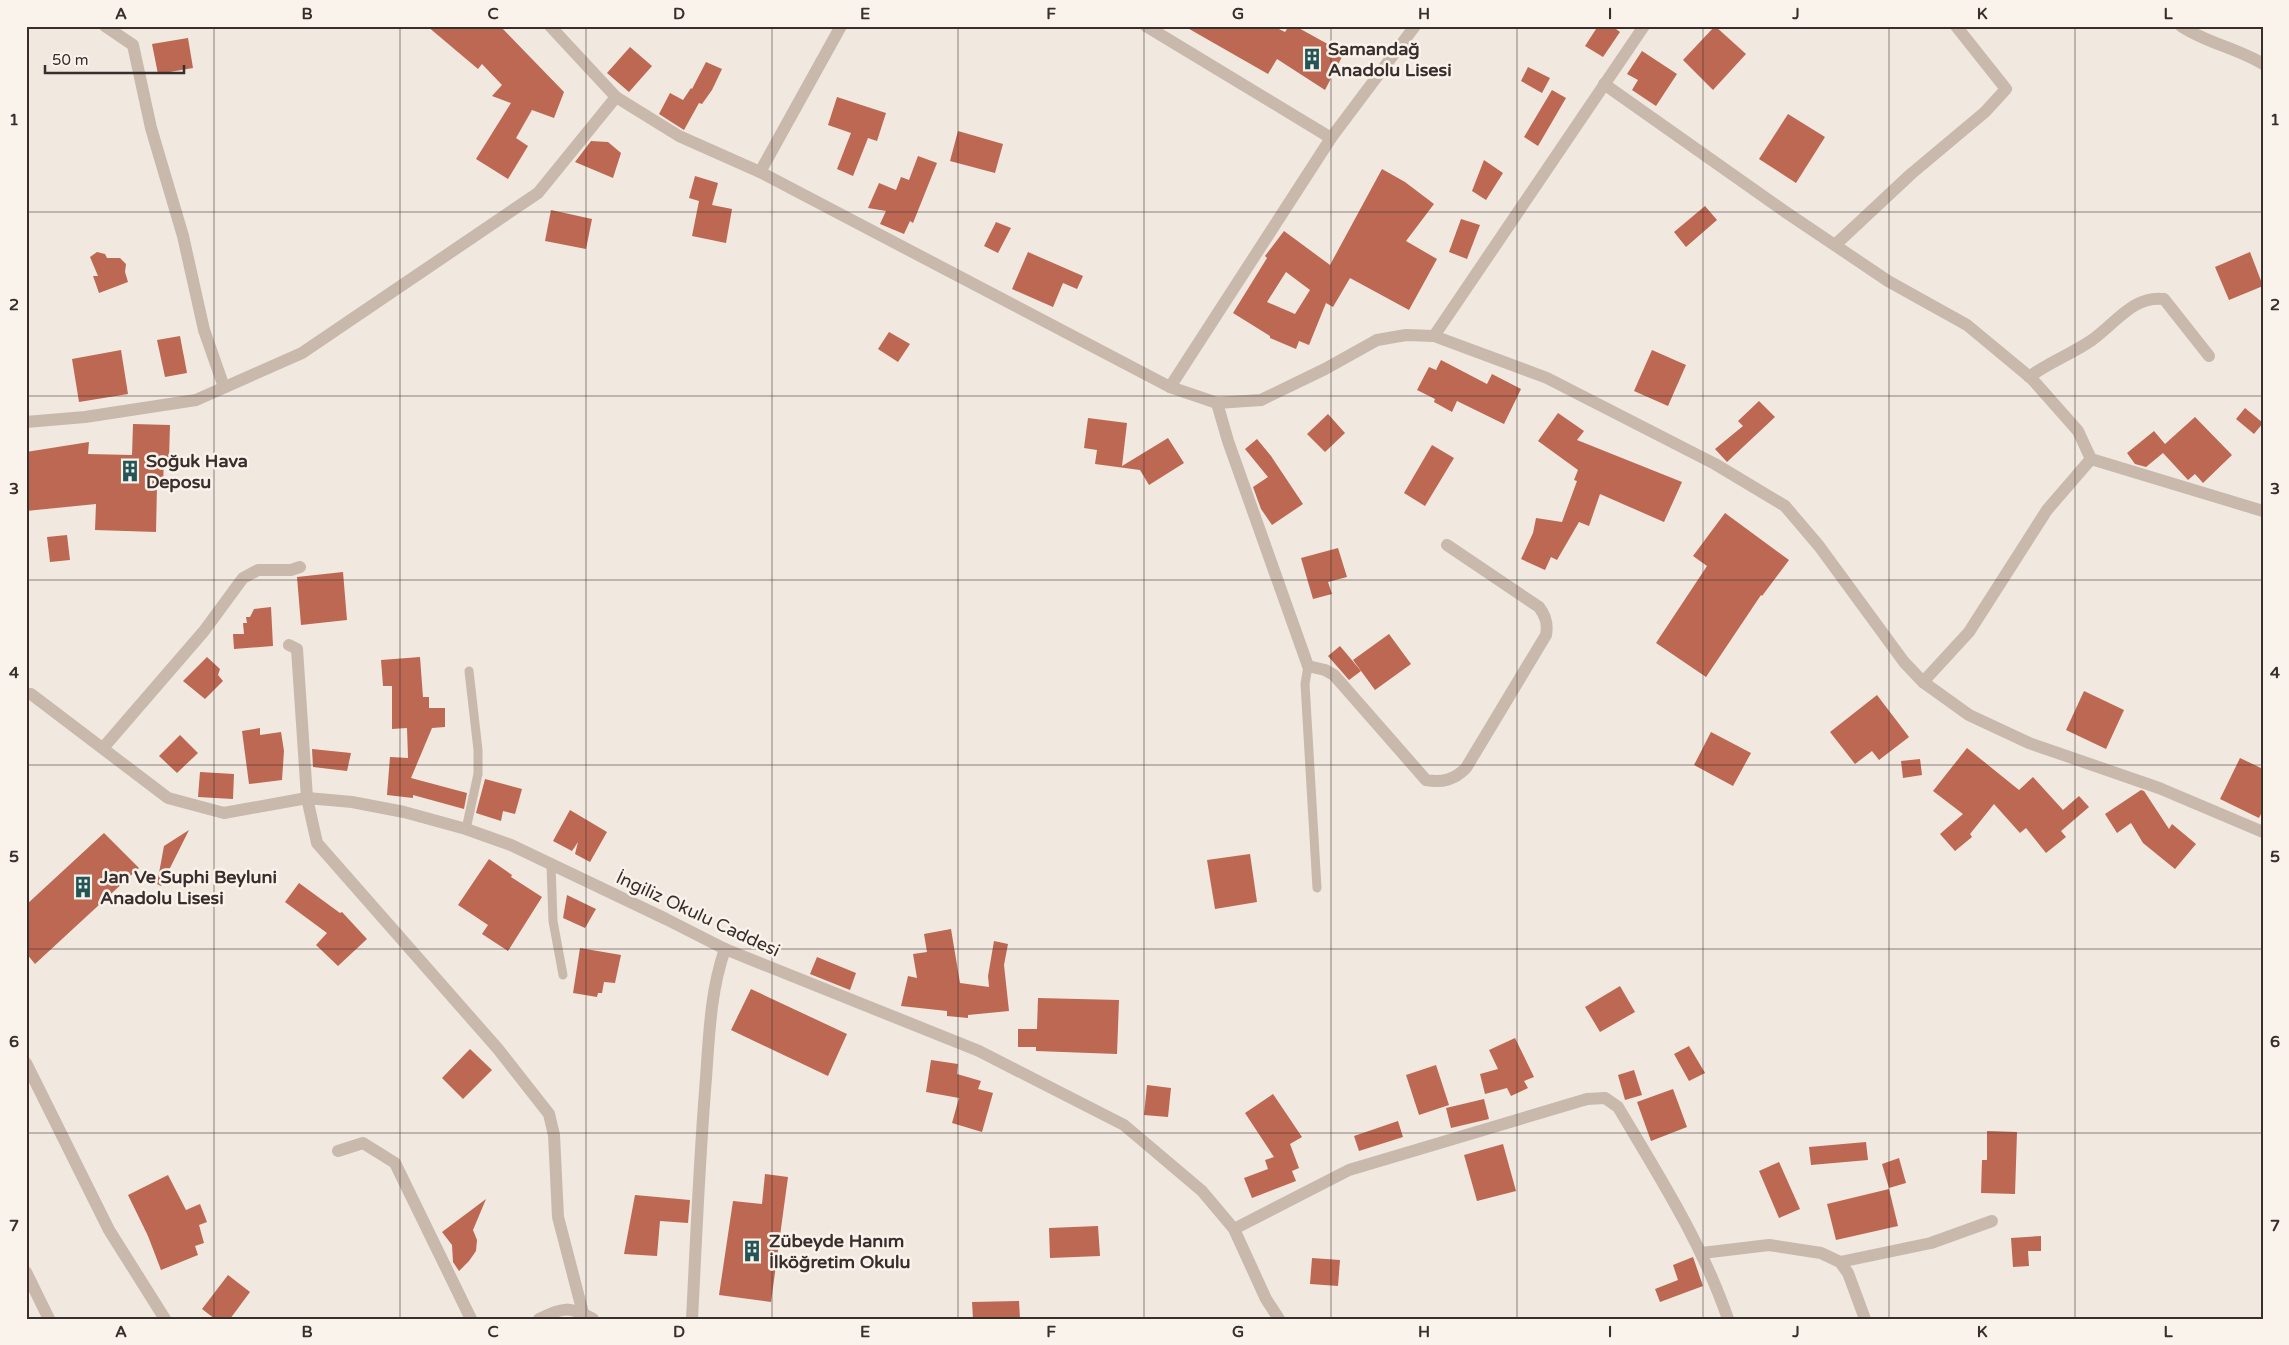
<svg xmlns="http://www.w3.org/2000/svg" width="2289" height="1345" viewBox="0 0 2289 1345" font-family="'Varela Round',sans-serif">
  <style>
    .building { fill: #bd6852; fill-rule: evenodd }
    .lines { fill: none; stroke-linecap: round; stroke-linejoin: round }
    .service { stroke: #c9b8ac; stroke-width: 9 }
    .minor { stroke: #c9b8ac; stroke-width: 12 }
    .tertiary { stroke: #c9b8ac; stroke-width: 12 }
    .grid { fill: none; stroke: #382e2b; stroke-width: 1; stroke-opacity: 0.55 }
    .labels { text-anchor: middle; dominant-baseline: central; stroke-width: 5; stroke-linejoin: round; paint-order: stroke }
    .poi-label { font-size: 18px; font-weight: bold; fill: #382e2b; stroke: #f9f3ec; text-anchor: start }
    .street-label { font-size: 18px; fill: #382e2b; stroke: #f9f3ec }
    .neatline { fill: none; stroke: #382e2b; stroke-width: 2 }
    .grid-label { font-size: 16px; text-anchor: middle; font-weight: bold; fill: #382e2b }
  </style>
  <rect width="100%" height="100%" fill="#f1e8e0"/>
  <g class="building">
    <polygon points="427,26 500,26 564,92 554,118 532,110 516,138 528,146 508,179 476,159 511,103 492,96 502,85 482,64 478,69"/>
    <polygon points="1184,26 1273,26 1285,32 1289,26 1295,26 1344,53 1325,90 1277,59 1268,74"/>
    <polygon points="1598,26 1612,26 1620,32 1603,57 1585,46"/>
    <polygon points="1715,26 1746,54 1713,90 1683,60"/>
    <polygon points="188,38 193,68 158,74 152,44"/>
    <polygon points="630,47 652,66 629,92 607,73"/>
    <polygon points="1642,51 1677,74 1656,106 1632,90 1638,80 1627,74"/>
    <polygon points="706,62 722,69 712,90 702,104 699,103 684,130 659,114 670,93 683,100 691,88 692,89"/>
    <polygon points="1528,67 1550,78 1542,93 1521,81"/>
    <polygon points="1552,90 1566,98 1538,146 1524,137"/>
    <polygon points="837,97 886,113 877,141 868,138 853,176 837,169 851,133 828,125"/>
    <polygon points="1788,114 1825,137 1796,183 1759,159"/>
    <polygon points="958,131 1003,144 995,173 950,161"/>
    <polygon points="591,141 608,142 621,153 613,178 575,162"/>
    <polygon points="918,156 937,163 913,223 910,221 904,234 880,224 886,211 868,208 879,183 896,190 901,177 909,180"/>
    <polygon points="1484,160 1503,173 1486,200 1472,191"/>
    <path d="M1382 169 1405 182 1434 204 1406 241 1437 259 1409 310 1350 278 1333 307 1326 303 1309 345 1299 341 1296 349 1270 338V336L1233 313 1267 258 1265 256 1284 231 1330 265ZM1286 272 1310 290 1295 314 1267 302Z"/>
    <polygon points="695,176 718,183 712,205 732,209 726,243 692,236 699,201 689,198"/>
    <polygon points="1705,206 1717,220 1686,247 1674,232"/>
    <polygon points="551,210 592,219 586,249 545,241"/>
    <polygon points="1461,219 1480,225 1467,259 1449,252"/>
    <polygon points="996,222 1011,228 998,253 984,246"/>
    <polygon points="97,252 105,254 107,258 120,258 126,264 125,272 128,282 99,293 93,276 98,276 90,257"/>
    <polygon points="1028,252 1083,276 1077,289 1063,283 1053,307 1012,289"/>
    <polygon points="2250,252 2263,286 2229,300 2215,267"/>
    <polygon points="889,332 910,344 898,362 878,349"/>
    <polygon points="180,336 187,373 165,377 157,340"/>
    <polygon points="121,350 128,394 79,402 72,359"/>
    <polygon points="1652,350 1686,365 1668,406 1634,391"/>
    <polygon points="1441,360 1487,384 1492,374 1521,389 1504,424 1457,401 1452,412 1434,402 1435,399 1417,390 1429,367 1436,370"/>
    <polygon points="1759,401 1775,417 1727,462 1715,449 1743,426 1738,421"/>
    <polygon points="2245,408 2263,423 2254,434 2236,419"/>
    <polygon points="1558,413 1584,431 1577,440 1682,482 1664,522 1600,494 1589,526 1579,522 1557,560 1551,557 1545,570 1521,559 1533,533 1536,518 1562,522 1577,481 1574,480 1578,470 1538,441"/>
    <polygon points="1328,414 1345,433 1325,452 1307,434"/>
    <polygon points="2195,417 2232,455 2203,483 2195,474 2188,480 2163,453 2146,467 2135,464 2127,453 2154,431 2165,444"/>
    <polygon points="1088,418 1127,423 1122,466 1168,438 1184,463 1149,485 1140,470 1095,464 1097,450 1084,448"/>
    <polygon points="133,424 170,425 169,459 164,459 163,485 157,485 156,532 95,530 96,504 26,511 26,452 89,442 88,454 132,455"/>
    <polygon points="1257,439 1271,456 1303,504 1272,525 1261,509 1253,487 1268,477 1245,449"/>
    <polygon points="1432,445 1454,458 1425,506 1404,493"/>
    <polygon points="1725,513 1789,560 1762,596 1761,595 1706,677 1656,643 1707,566 1693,556"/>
    <polygon points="67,535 70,560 50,562 47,537"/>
    <polygon points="1338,548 1347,577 1328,582 1332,594 1313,599 1301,558"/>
    <polygon points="343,572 347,620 301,625 297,577"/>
    <polygon points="271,607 273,646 234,649 233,634 244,634 243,623 247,623 246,617 250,617 254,609"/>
    <polygon points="1389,634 1411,664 1375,690 1353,660"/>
    <polygon points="1340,646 1361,671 1349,680 1328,656"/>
    <polygon points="207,657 220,669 218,675 223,681 205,699 183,681"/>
    <polygon points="420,657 423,697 429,697 429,708 445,708 445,727 432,728 411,778 467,793 464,809 413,795 413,798 387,795 390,757 408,758 407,728 392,729 392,686 383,686 381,660"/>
    <polygon points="2084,691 2124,710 2106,749 2066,730"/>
    <polygon points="1877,695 1909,737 1879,760 1872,751 1855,764 1830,732"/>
    <polygon points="260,728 260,735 281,732 284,751 282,780 249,784 242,731"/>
    <polygon points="1711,732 1751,753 1733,786 1694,765"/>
    <polygon points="180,735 198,753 177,773 159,756"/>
    <polygon points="1967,748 2019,790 2033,777 2063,810 2079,796 2089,807 2061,831 2066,837 2046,853 2026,828 2020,833 1994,804 1970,834 1972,837 1955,851 1940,834 1963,814 1933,791"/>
    <polygon points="312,749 351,753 347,771 313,767"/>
    <polygon points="2240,758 2263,769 2263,810 2259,818 2220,799"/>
    <polygon points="1920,759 1922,775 1903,778 1901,761"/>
    <polygon points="200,772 234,774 233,799 198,797"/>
    <polygon points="485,779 522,789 515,814 503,811 501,821 476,813"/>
    <polygon points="2141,790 2144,791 2169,829 2172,824 2196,844 2175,869 2143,843 2131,823 2117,833 2105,814"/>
    <polygon points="570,810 607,832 590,862 575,854 578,842 572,851 553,841"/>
    <polygon points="189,830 161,886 157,884 164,846"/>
    <polygon points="104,833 139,868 35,964 26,953 26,905"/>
    <polygon points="1250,854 1257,902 1215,909 1207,860"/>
    <polygon points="489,859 512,875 511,877 542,897 508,951 482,934 488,925 458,905"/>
    <polygon points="299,883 340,913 342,912 367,939 338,966 316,945 327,933 285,902"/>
    <polygon points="567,895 596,909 585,928 563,918"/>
    <polygon points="951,929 960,983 989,987 988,976 994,941 1008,944 1004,965 1009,1011 968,1015 968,1018 947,1016 947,1011 901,1006 908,976 917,978 913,954 927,952 924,934"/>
    <polygon points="580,948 621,955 615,983 604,982 602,993 598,993 597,997 573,993"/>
    <polygon points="817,957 856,973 850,990 810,974"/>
    <polygon points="1620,986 1635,1012 1600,1032 1585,1007"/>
    <polygon points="751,989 847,1034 828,1076 731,1030"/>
    <polygon points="1038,998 1119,1000 1117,1054 1036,1051 1036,1047 1018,1047 1018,1029 1037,1029"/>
    <polygon points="1515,1038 1534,1077 1524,1081 1528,1088 1511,1096 1507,1088 1485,1094 1480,1074 1498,1069 1489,1050"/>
    <polygon points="1689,1046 1705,1073 1689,1081 1674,1054"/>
    <polygon points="470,1049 492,1070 463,1099 442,1078"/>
    <polygon points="931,1060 958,1064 957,1074 981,1081 978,1089 993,1093 982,1132 952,1123 959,1098 926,1092"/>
    <polygon points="1436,1065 1449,1105 1419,1115 1406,1075"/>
    <polygon points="1634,1070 1642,1095 1625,1100 1618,1075"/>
    <polygon points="1147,1085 1171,1088 1168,1117 1144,1115"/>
    <polygon points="1673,1089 1687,1127 1651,1141 1637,1102"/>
    <polygon points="1273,1094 1302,1137 1290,1144 1299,1168 1292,1171 1296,1181 1252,1198 1244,1178 1268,1169 1265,1160 1274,1157 1245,1113"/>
    <polygon points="1484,1099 1489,1119 1451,1128 1446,1108"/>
    <polygon points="1398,1121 1403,1137 1359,1151 1354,1136"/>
    <polygon points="1987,1131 2017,1132 2015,1194 1981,1193 1982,1160 1987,1160"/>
    <polygon points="1866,1142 1868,1160 1811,1165 1809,1147"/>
    <polygon points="1503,1144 1516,1191 1477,1201 1464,1155"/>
    <polygon points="1899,1158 1906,1183 1889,1188 1882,1164"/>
    <polygon points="1779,1162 1800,1209 1779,1218 1759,1171"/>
    <polygon points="765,1174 788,1177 771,1302 719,1295 733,1201 762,1204"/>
    <polygon points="168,1175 186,1210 200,1204 207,1222 199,1225 204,1243 195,1246 198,1255 161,1270 148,1236 128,1195"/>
    <polygon points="1889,1189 1898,1226 1836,1240 1827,1204"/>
    <polygon points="635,1195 690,1200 688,1223 660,1221 657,1256 624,1254"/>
    <polygon points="486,1199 473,1230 477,1240 476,1251 469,1261 459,1271 453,1262 452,1245 442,1232"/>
    <polygon points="1098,1226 1100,1256 1050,1258 1049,1228"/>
    <polygon points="2041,1236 2041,1251 2028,1251 2029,1266 2013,1267 2011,1238"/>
    <polygon points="1693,1257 1703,1286 1660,1302 1655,1289 1678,1280 1673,1265"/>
    <polygon points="1312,1258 1340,1260 1338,1286 1310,1284"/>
    <polygon points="228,1275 250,1292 230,1319 215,1319 202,1309"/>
    <polygon points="1019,1301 1020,1319 973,1319 972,1302"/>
  </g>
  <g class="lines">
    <g class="service">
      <polyline points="1308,666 1305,684 1317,888"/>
      <polyline points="466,829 478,774 478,750 469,671"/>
      <polyline points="551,865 553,921 563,975"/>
    </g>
    <g class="minor">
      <polyline points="105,26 133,45 151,128 183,236 204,330 224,387"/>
      <polyline points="1146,26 1331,138"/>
      <path d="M2181 26C2206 43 2237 48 2263 64"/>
      <polyline points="1604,84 1787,213 1888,281 1967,325 2032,379 2078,431 2091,459 2047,510 1969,632 1923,682"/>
      <polyline points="760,172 841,26"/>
      <polyline points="1835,245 1911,174 1985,112 2006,89 1956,26"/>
      <polyline points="1434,336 1644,26"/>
      <path d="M2029 377C2049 362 2072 354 2092 340 2115 324 2133 295 2164 299L2209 356"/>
      <polyline points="1170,387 1331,138 1415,26"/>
      <path d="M1217 403 1228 441 1308 666 1325 670 1334 675 1426 780C1442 783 1454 780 1466 768L1546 635C1548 624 1546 616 1539 607L1447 545"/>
      <polyline points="26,422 85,417 196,400 302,353 538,193 616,97"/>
      <polyline points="2091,459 2263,511"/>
      <polyline points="289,645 297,649 307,798 317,843 498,1049 549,1114 554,1135 558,1217 583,1313"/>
      <polyline points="26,694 31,694 168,798 224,813 307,798 352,802 404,812 466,829 511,845 666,919 725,949 979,1051 1124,1125 1202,1191 1234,1229 1266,1299 1279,1319"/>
      <polyline points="103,748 204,631 243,578 258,570 291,570 300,567"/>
      <polyline points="26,1063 109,1230 165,1319"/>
      <polyline points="338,1151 363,1143 395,1163 471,1319"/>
      <path d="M1234 1229 1349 1170 1587 1099 1605 1098 1618 1107C1659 1176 1702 1243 1728 1319"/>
      <polyline points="1702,1253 1769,1245 1821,1253 1840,1262 1848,1273 1865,1319"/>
      <polyline points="1840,1262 1931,1243 1992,1221"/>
      <polyline points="26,1272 49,1319"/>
      <path d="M539 1319C563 1307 570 1306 593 1319"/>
      <path d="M692 1319C696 1243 699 1167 705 1091 709 1043 709 995 725 949"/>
    </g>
    <polyline class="tertiary" points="550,26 616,97 679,136 760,172 1170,387 1217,403 1261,400 1325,369 1377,340 1406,335 1434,336 1547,378 1715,464 1785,506 1819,546 1904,662 1923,682 1969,715 2029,743 2159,788 2263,832"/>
  </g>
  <path class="grid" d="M214 26V1319M400 26V1319M586 26V1319M772 26V1319M958 26V1319M1144 26V1319M1331 26V1319M1517 26V1319M1703 26V1319M1889 26V1319M2075 26V1319M26 212H2263M26 396H2263M26 580H2263M26 765H2263M26 949H2263M26 1133H2263"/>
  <defs>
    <g id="building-bare" transform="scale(1.725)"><path d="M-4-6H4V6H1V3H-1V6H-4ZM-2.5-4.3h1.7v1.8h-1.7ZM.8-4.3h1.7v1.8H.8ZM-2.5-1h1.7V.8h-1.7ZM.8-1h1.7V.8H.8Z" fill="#235557" stroke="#f9f3ec" stroke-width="2.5" paint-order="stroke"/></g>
  </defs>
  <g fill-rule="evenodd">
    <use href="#building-bare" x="1312" y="59"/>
    <use href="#building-bare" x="130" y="471"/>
    <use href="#building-bare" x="83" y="887"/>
    <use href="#building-bare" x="752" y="1251"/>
  </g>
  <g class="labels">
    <g class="poi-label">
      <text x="1328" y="49">Samandağ<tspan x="1328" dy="21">Anadolu Lisesi</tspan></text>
      <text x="146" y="461">Soğuk Hava<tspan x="146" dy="21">Deposu</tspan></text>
      <text x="100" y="877">Jan Ve Suphi Beyluni<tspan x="100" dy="21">Anadolu Lisesi</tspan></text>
      <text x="769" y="1241">Zübeyde Hanım<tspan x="769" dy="21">İlköğretim Okulu</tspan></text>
    </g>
    <g class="street-label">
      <text transform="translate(698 914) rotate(25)">İngiliz Okulu Caddesi</text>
    </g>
  </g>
  <rect width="2289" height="1345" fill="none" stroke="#f9f3ec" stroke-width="55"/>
  <path d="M45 65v8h139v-8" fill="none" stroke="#382e2b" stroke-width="2.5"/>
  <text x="52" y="65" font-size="15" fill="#382e2b" stroke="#f9f3ec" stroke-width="4" paint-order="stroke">50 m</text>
  <rect x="28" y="28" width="2234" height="1290" class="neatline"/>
  <g class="grid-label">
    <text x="121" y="19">A</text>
    <text x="307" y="19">B</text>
    <text x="493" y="19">C</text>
    <text x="679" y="19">D</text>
    <text x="865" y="19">E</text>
    <text x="1051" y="19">F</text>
    <text x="1238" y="19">G</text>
    <text x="1424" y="19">H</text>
    <text x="1610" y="19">I</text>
    <text x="1796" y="19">J</text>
    <text x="1982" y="19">K</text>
    <text x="2168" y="19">L</text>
    <text x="14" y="125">1</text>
    <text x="2275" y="125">1</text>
    <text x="14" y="310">2</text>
    <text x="2275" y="310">2</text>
    <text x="14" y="494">3</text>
    <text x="2275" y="494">3</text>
    <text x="14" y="678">4</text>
    <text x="2275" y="678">4</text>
    <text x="14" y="862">5</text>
    <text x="2275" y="862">5</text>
    <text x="14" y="1047">6</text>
    <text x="2275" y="1047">6</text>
    <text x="14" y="1231">7</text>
    <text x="2275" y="1231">7</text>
    <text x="121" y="1337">A</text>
    <text x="307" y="1337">B</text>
    <text x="493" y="1337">C</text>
    <text x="679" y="1337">D</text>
    <text x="865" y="1337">E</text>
    <text x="1051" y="1337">F</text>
    <text x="1238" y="1337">G</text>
    <text x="1424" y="1337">H</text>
    <text x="1610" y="1337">I</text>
    <text x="1796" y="1337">J</text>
    <text x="1982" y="1337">K</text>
    <text x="2168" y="1337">L</text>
  </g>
</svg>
